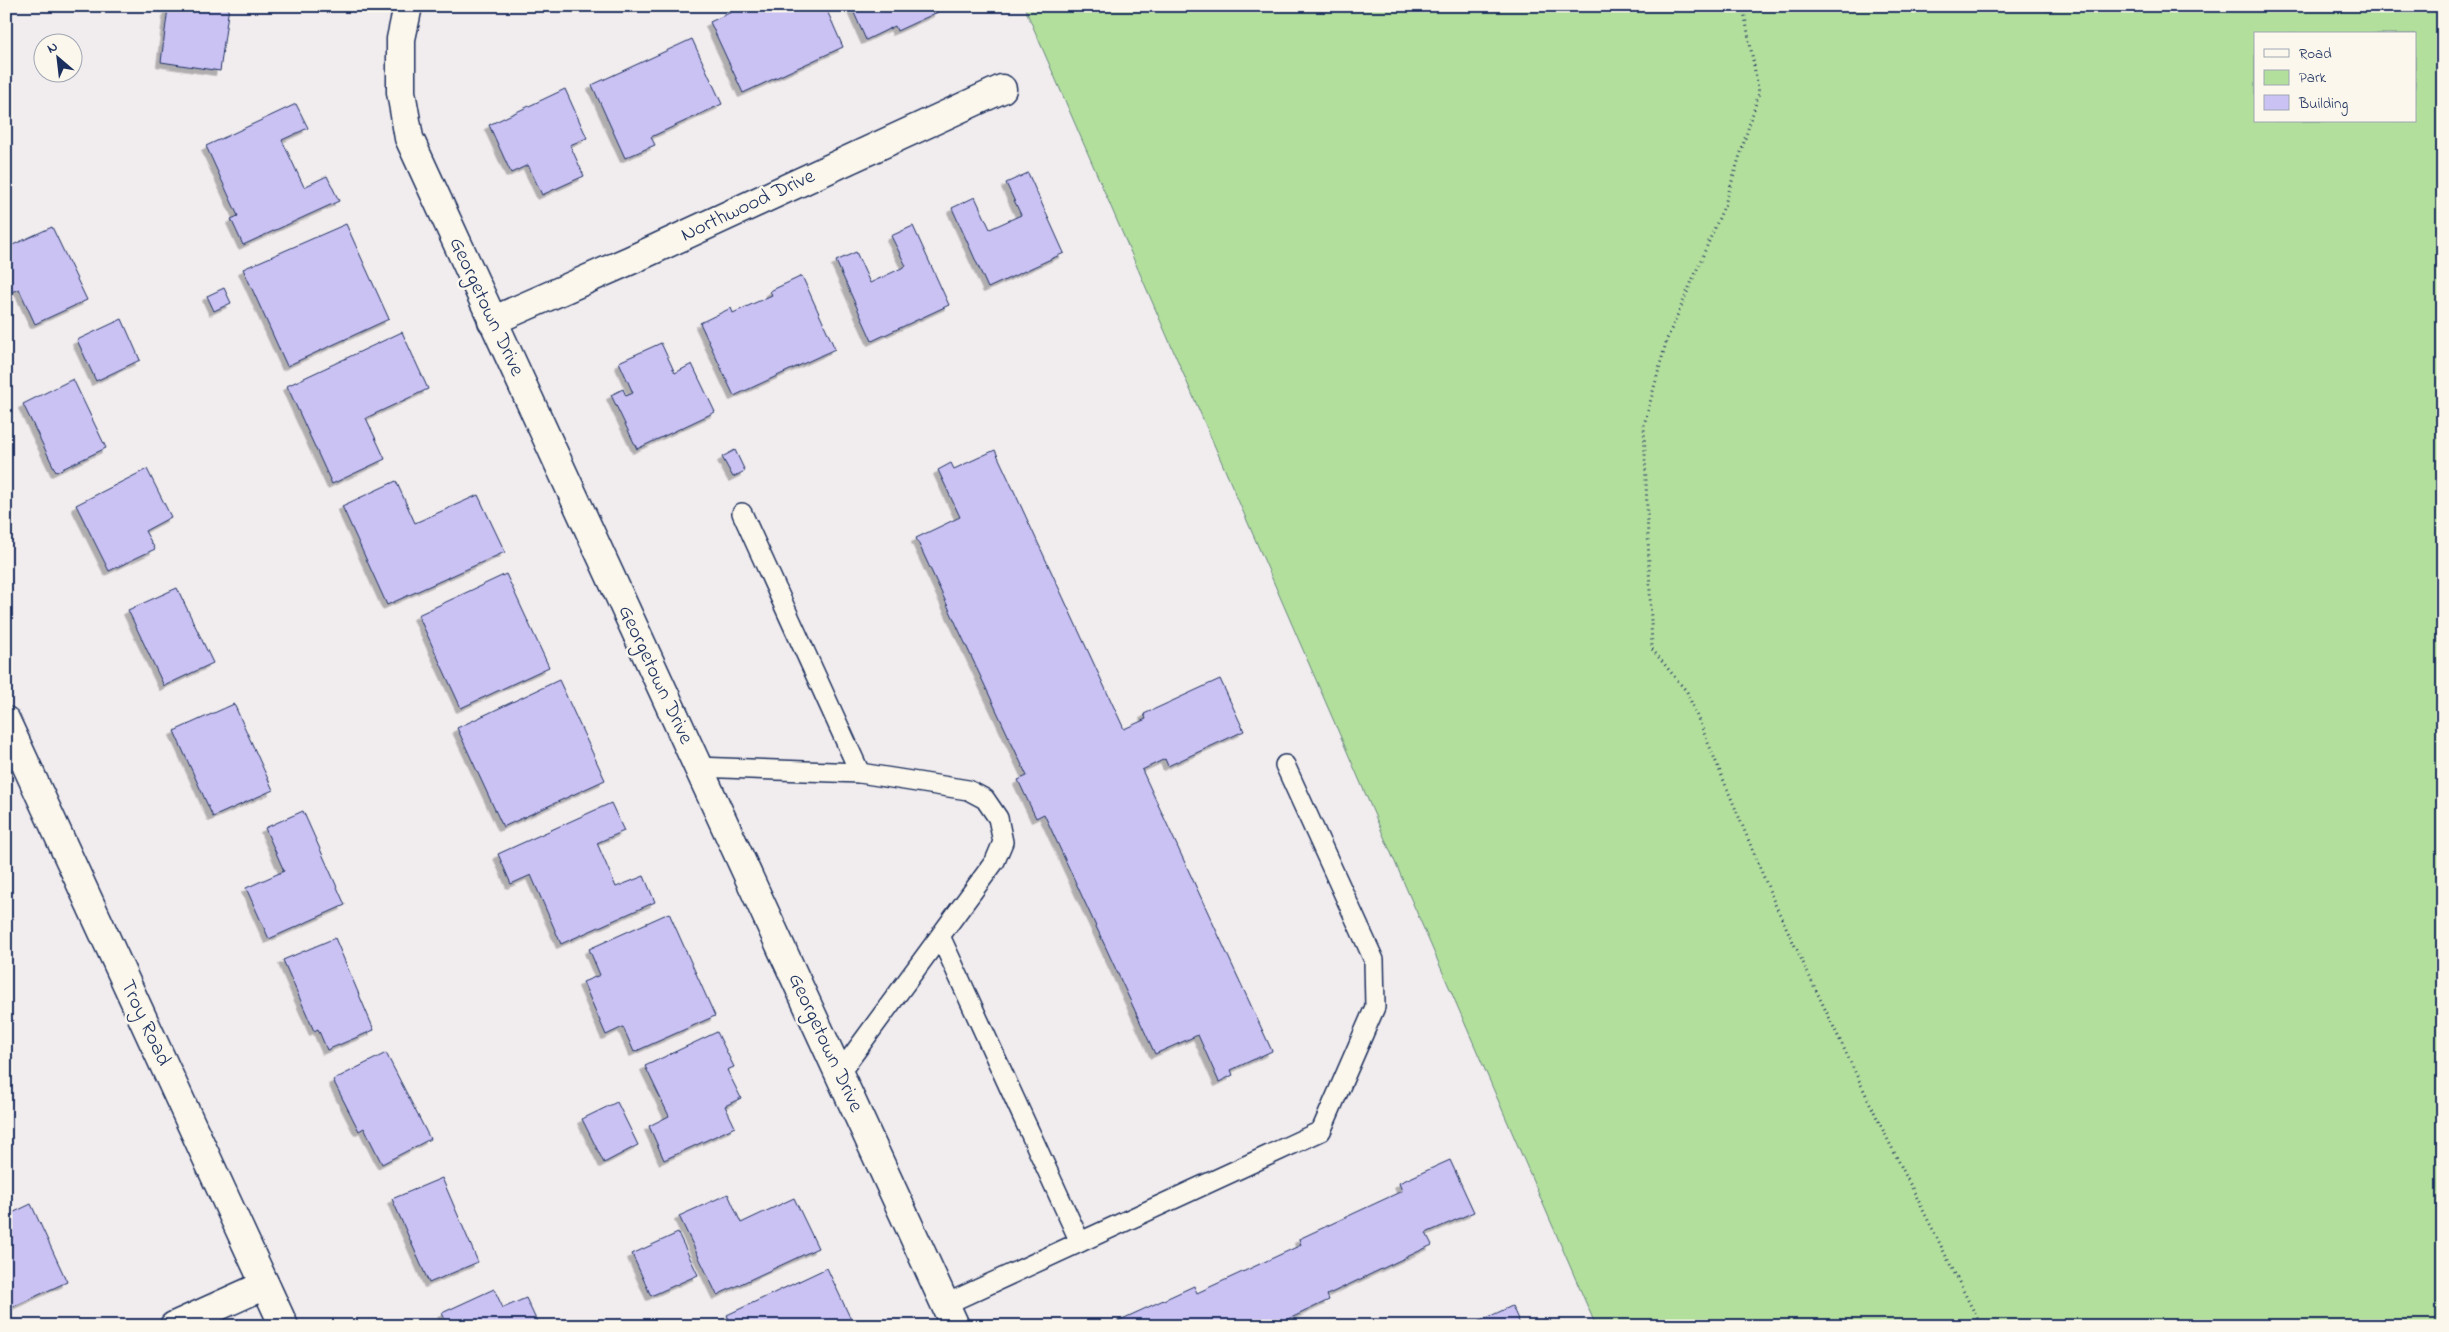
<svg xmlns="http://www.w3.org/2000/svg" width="2449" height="1332" viewBox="0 0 2449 1332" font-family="'Indie Flower',sans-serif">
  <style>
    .green { fill: #b3df9d; stroke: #67877e; fill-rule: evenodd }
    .building { fill: #cbc2f4; stroke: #1b2f5e; filter: url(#shadow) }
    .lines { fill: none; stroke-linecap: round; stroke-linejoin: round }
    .lane-casing { stroke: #1b2f5e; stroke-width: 22 }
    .street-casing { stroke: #1b2f5e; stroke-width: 31 }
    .secondary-casing { stroke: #1b2f5e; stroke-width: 31 }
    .path { stroke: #1b2f5e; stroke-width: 3; stroke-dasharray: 1 4; stroke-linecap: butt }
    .lane { stroke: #fbf7ec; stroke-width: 19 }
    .street { stroke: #fbf7ec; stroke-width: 28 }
    .secondary { stroke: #fbf7ec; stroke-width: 28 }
    .labels { text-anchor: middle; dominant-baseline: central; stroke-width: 5; stroke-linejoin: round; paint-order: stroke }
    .street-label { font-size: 21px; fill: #1b2f5e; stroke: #fbf7ec }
  </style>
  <defs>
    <filter id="shadow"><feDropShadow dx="-4.5" dy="4.5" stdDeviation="0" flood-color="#0004"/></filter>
  </defs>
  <rect width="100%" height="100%" fill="#f1ecee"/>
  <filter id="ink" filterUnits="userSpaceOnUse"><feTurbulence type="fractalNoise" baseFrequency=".02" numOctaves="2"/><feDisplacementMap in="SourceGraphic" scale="10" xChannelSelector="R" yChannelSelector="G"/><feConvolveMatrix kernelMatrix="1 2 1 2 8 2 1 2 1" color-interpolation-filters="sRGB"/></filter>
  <g filter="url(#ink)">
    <path class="green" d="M1024 6H2042L2046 12 2069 6H2443V1326H1596ZM2255 34H2415V121H2255Z"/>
    <g class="building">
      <polygon points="156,6 229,6 220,71 161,62 168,8"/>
      <polygon points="744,6 825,6 843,47 743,93 710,22"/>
      <polygon points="851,6 936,6 938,12 897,31 895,26 866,40"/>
      <polygon points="692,39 722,104 651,137 655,145 625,158 592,85"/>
      <polygon points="565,89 587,138 570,145 584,176 542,195 528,165 511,173 489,125"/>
      <polygon points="296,104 308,128 282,140 304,187 327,176 339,201 243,245 231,219 238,216 206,146"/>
      <polygon points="1028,173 1064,253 988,288 952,208 975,197 990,229 1021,215 1006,183"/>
      <polygon points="346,224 389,319 287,366 243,269"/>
      <polygon points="913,226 949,305 872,341 836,261 856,252 870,283 906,266 891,236"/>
      <polygon points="52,227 87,300 35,324 19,289 6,294 6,248"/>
      <polygon points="802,276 835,349 734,396 700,323 731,308 733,313 772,295 770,291"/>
      <polygon points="224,288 231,303 214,311 207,296"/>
      <polygon points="122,319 140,360 96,381 77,340"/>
      <polygon points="402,332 428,389 366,418 385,459 332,484 287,386"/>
      <polygon points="661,343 675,373 692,364 715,412 637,449 611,395 623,389 626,396 633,393 619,362"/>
      <polygon points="73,379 106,448 56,472 23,404"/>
      <polygon points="735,450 745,471 733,477 722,457"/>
      <polygon points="995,450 1124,729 1146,719 1144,714 1220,679 1244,731 1168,766 1165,759 1142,770 1272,1051 1231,1070 1233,1075 1219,1082 1198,1035 1155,1054 1044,814 1036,818 1018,780 1027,776 916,538 960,517 938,470 951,463 954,469"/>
      <polygon points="147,469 171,517 145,531 155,549 109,571 76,505"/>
      <polygon points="396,481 415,523 478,495 505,552 387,605 342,506"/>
      <polygon points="506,574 549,667 461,708 418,615"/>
      <polygon points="177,588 213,663 164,686 128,610"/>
      <polygon points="559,680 605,780 503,827 457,728"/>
      <polygon points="234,704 273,790 213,817 174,731"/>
      <polygon points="611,803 624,831 597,843 616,887 644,876 655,902 561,944 531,875 511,884 498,854"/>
      <polygon points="303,811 345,905 269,939 246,888 284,871 265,828"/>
      <polygon points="669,913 715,1016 634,1052 623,1027 606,1035 583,982 600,975 589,949"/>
      <polygon points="335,938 374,1030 327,1050 318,1029 314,1031 283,960"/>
      <polygon points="717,1032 734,1067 727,1070 741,1098 725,1106 735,1127 664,1160 649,1126 669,1116 645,1066"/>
      <polygon points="386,1053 430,1139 382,1164 364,1128 359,1131 333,1080"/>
      <polygon points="617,1102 638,1145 604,1163 582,1119"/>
      <polygon points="1450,1160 1474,1212 1426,1233 1432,1245 1327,1295 1329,1300 1274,1326 1107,1326 1194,1286 1197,1293 1301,1245 1299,1239 1402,1191 1399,1183"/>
      <polygon points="442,1178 478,1262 429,1283 392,1199"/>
      <polygon points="728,1194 741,1223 794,1198 818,1248 717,1295 679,1216"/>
      <polygon points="31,1204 67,1282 6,1310 6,1216"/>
      <polygon points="678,1233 698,1275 651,1296 632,1254"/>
      <polygon points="827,1268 854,1326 732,1326 727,1315"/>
      <polygon points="494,1289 503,1308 526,1298 539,1326 448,1326 442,1313"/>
      <polygon points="1512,1306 1521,1326 1469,1326"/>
    </g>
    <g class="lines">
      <g class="lane-casing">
        <g id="lane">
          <polyline points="742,513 860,773"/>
          <polyline points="697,767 860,773 968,790 985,799 998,818 1003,842 995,861 839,1074"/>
          <polyline points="941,938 1080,1242"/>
          <polyline points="946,1304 1321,1131 1375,1007 1374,960 1285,765"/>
        </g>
      </g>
      <g class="street-casing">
        <g id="street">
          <polyline points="408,6 401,39 401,92 409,138 955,1326"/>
          <polyline points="492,321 631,260 1002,89"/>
          <polyline points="174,1326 265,1285"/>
        </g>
      </g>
      <g class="secondary-casing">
        <polyline id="secondary" points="6,721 284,1326"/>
      </g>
      <g class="path">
        <polyline points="1743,6 1759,93 1725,204 1667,339 1644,425 1652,649 1687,692 1775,904 1878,1120 1978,1320 1986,1326"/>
        <polyline points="2434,1326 2443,1322"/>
      </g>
      <use href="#lane" class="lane"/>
      <use href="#street" class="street"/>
      <use href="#secondary" class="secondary"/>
    </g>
  </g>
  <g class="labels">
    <g class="street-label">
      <text transform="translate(748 206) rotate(-25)">Northwood Drive</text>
      <text transform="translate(486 307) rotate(65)">Georgetown Drive</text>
      <text transform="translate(655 675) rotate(65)">Georgetown Drive</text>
      <text transform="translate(145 1023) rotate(65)">Troy Road</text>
      <text transform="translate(825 1043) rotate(65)">Georgetown Drive</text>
    </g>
  </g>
  <rect width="2449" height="1332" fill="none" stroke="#fbf7ec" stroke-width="25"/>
  <rect x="12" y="12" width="2424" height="1307" fill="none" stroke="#1b2f5e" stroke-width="2" filter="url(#ink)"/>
  <rect x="2254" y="32" width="162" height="90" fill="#fbf7ec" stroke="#a1a7b3"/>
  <rect x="2264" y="49" width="25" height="8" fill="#fbf7ec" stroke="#a1a7b3"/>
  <text x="2299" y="58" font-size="15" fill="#1b2f5e">Road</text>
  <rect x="2264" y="70" width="25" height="15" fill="#b3df9d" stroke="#a1a7b3"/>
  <text x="2299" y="82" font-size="15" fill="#1b2f5e">Park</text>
  <rect x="2264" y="95" width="25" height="15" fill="#cbc2f4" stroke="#a1a7b3"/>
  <text x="2299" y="108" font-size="15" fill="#1b2f5e">Building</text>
  <g transform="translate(58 58) rotate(332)"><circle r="24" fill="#fbf7ec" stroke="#a1a7b3"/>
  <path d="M0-4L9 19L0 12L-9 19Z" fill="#1b2f5e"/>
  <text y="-8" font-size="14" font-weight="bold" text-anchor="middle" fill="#1b2f5e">N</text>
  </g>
</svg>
